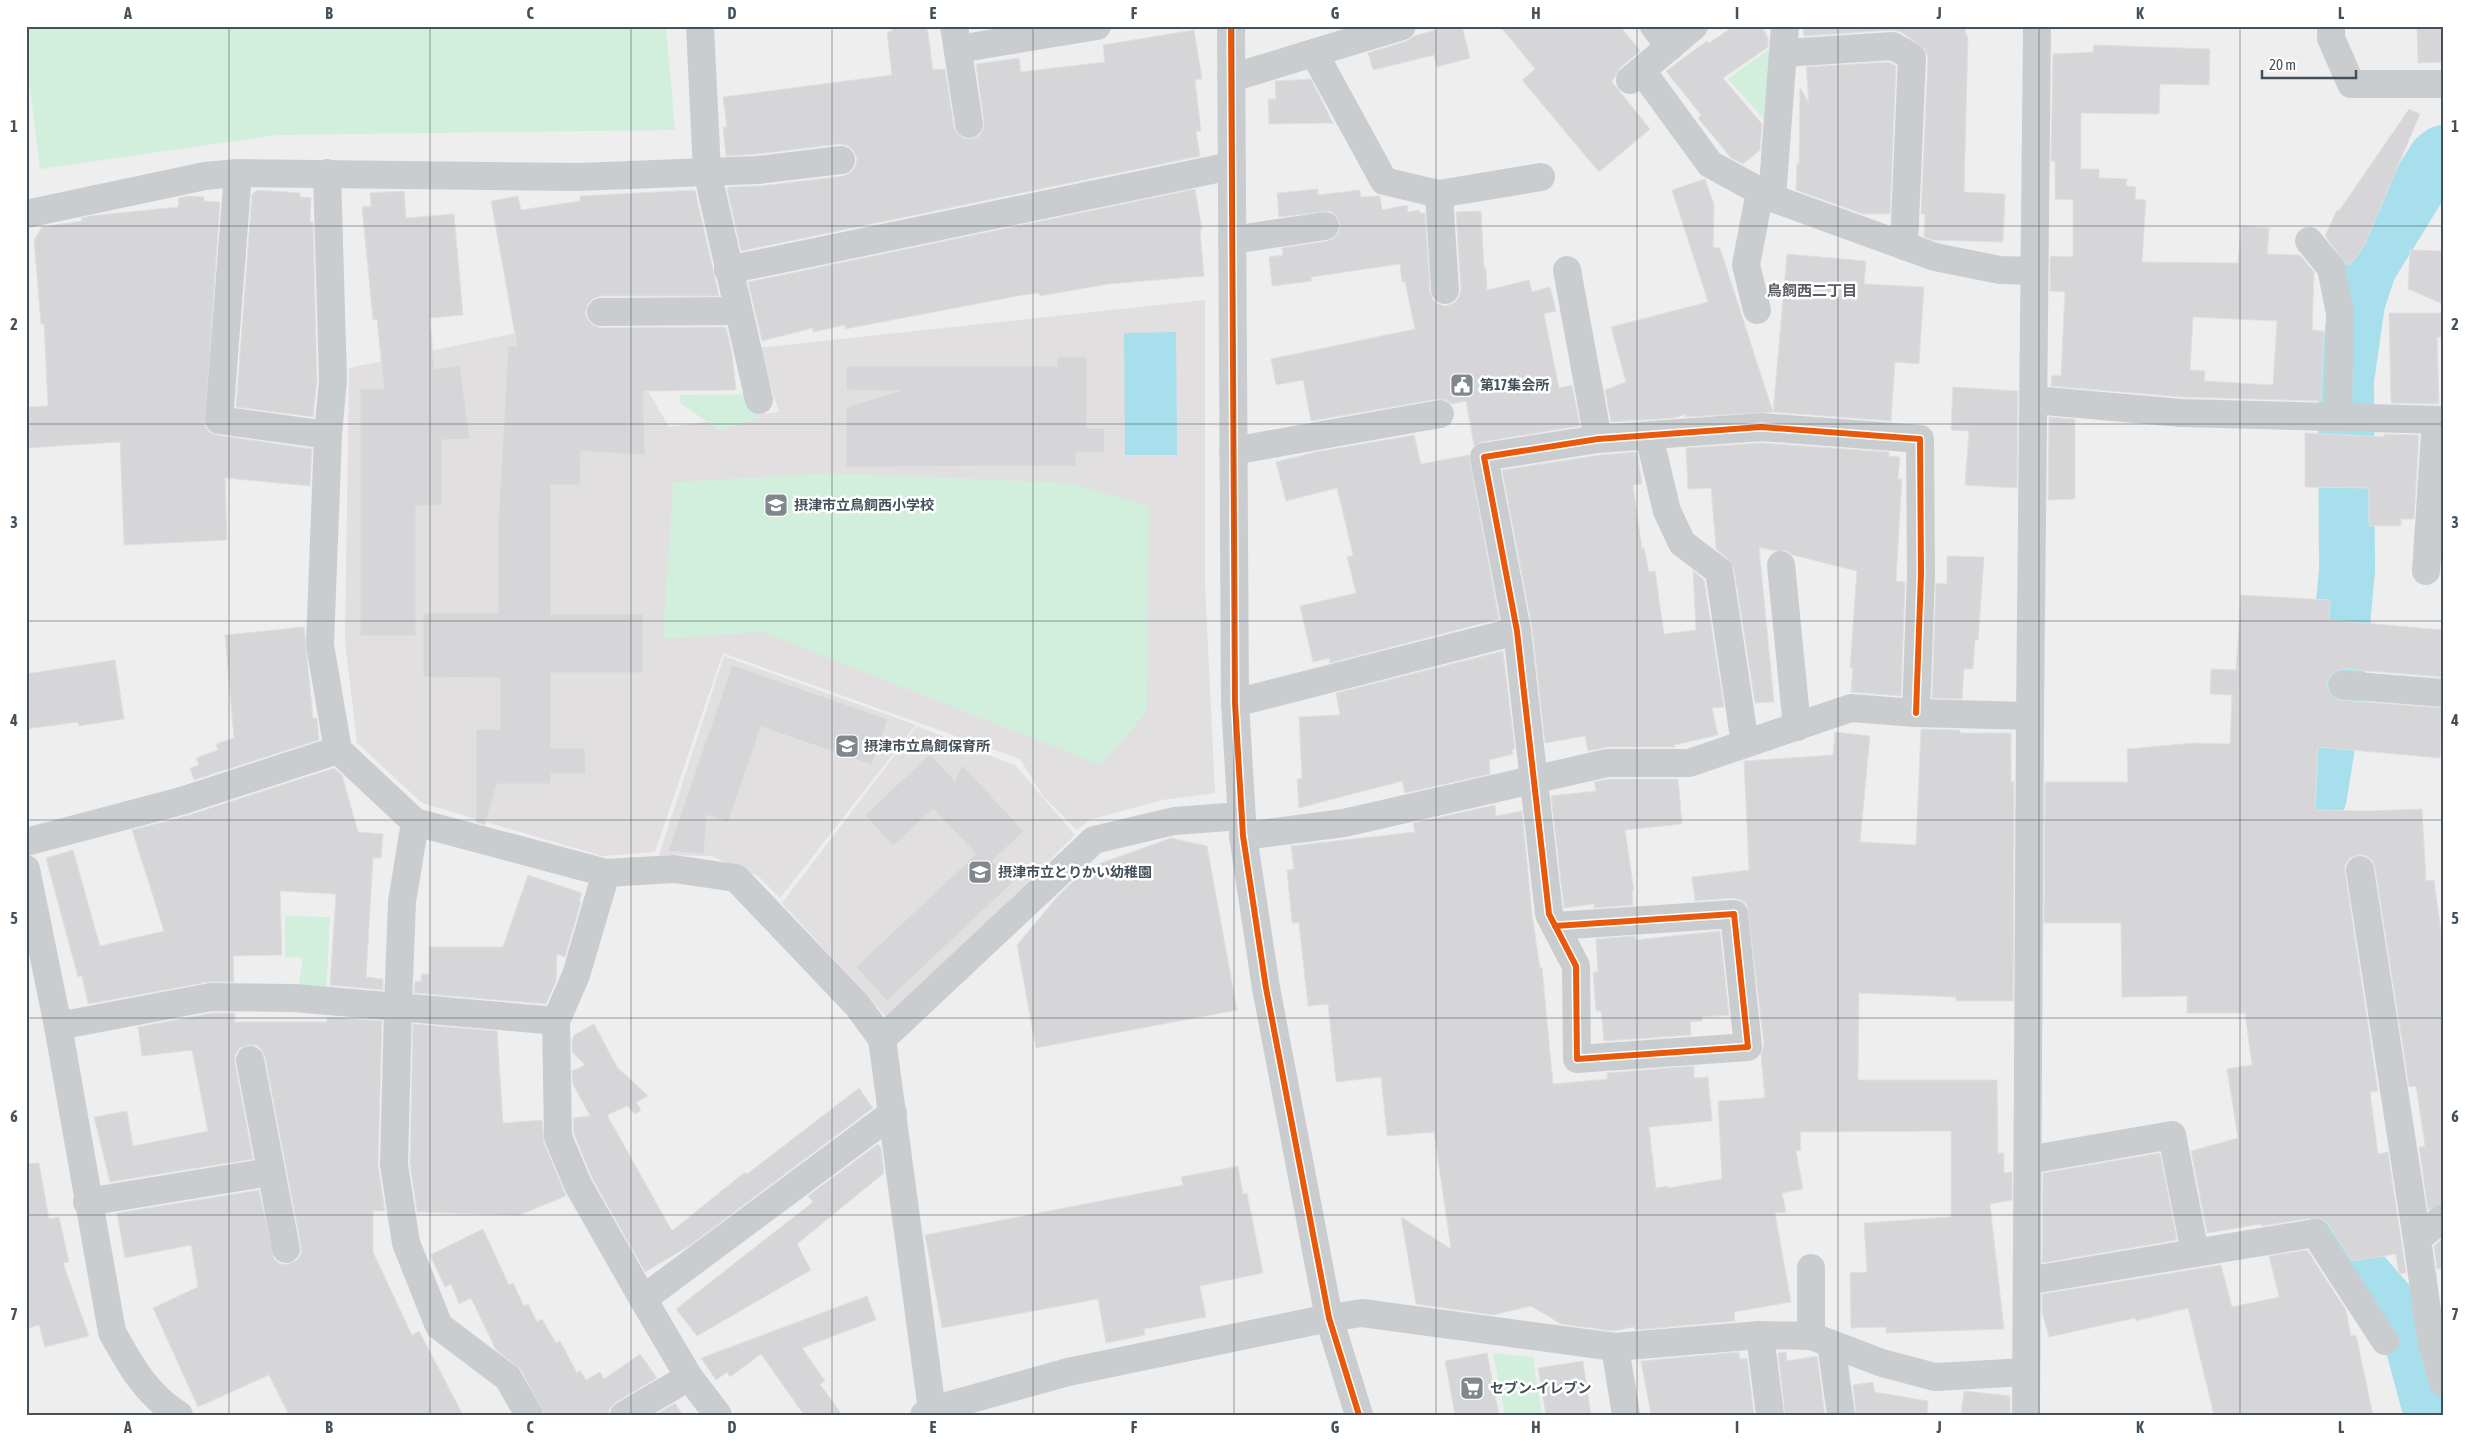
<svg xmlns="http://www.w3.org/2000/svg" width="2469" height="1441" viewBox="0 0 2469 1441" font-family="'Asap Condensed','Noto Sans JP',sans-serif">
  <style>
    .education { fill: #e1dfe0 }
    .green { fill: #d2eedc }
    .water { fill: #a7dfec }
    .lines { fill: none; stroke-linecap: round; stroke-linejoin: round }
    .river { stroke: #a7dfec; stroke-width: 56 }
    .building { fill: #d6d6d8; stroke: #e0e0e1; fill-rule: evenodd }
    .minor { stroke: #cacdcf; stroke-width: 28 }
    .tertiary { stroke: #cacdcf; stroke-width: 28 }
    .cycleway-casing { stroke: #fff; stroke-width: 9 }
    .cycleway { stroke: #e8590c; stroke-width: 6 }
    .grid { fill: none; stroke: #45515a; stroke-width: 1; stroke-opacity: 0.55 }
    .labels { text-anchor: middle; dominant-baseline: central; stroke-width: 5; stroke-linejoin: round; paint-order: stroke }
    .poi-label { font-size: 14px; font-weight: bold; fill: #45515a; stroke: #fff; text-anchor: start }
    .neighbourhood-label { font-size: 15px; font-weight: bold; fill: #5a5e62; stroke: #fff }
    .neatline { fill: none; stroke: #45515a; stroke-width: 2 }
    .grid-label { font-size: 16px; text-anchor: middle; font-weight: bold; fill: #45515a }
  </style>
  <rect width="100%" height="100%" fill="#efeeee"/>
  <g class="education">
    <polygon points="1205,300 1205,584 1215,793 1162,800 1089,820 1077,830 1043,796 1020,759 723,653 655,852 602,856 422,803 357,743 345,641 349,368 544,327 613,331 669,427 779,412 758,348"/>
    <polygon points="724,656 916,725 780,898 758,876 711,856 659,855"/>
    <polygon points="917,726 1016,766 1075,835 889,1020 782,903"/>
  </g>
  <g class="green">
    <polygon points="26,26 666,26 675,130 277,135 40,169 30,87 26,88"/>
    <polygon points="1775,45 1772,128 1728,79"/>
    <polygon points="758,394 760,417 720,431 679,402 680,395"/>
    <polygon points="836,473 1069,483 1149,506 1147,712 1100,765 763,632 663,639 673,482"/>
    <polygon points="285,916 330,917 326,997 297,994 303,958 285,957"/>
    <polygon points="1493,1353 1533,1357 1542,1415 1505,1415"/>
  </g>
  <polygon class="water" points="1176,332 1177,455 1125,455 1124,333"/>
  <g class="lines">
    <g class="river">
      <polyline points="2292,880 2296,857 2319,796 2335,697 2347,571 2346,380 2357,303 2369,267 2436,158 2443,153"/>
      <polyline points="2330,1188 2358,1269 2408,1326 2432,1415"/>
    </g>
  </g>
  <g class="building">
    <polygon points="891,26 927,26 933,70 945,69 954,127 957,133 963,138 971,139 979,136 983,130 984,122 976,64 1019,58 1021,72 1105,62 1103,45 1194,30 1202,79 1195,80 1201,131 1196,132 1200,156 741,251 727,189 729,187 760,186 843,176 851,172 855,167 857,159 853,150 848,146 840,144 757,154 726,156 723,127 727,127 723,97 892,75 887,32 892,31"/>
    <polygon points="1449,26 1462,26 1470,58 1437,67 1434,55 1373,70 1368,53 1407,41 1414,36"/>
    <polygon points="1500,26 1620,26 1640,51 1620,68 1612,82 1650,129 1599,172 1522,80 1535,69"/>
    <polygon points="1734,26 1761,26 1768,38 1768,47 1723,78 1762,124 1760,150 1743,164 1731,158 1724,149 1698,118 1701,115 1666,71 1707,41 1709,43"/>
    <polygon points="1803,26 1965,26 1966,36 1968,36 1964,192 2005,194 2003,242 1933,240 1924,237 1925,214 1921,214 1928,58 1925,49 1901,32 1893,30 1804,36"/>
    <polygon points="2417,26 2443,26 2443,62 2418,63"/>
    <path d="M2094 45 2210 49 2209 85 2160 84 2159 114 2081 113V169H2099V178L2127 179 2126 186 2136 187 2135 199 2146 200 2142 262 2238 263 2241 226 2269 228 2267 254 2300 255 2314 272 2312 330 2324 331 2321 401 2182 397 2051 386 2052 375 2061 376 2065 292 2050 291V256L2073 257V200L2055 199V161H2051L2053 54 2093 52ZM2193 317 2277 321 2273 385 2204 381 2205 371 2190 370Z"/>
    <polygon points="1889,62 1896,66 1890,214 1863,214 1796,190 1797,162 1799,165 1800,88 1809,103 1806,67"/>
    <polygon points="1311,79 1333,123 1269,124 1268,99 1276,99 1275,81"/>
    <polygon points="2409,109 2420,114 2364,246 2350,265 2345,263 2325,236 2337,210 2339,211"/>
    <polygon points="1705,179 1714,205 1713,247 1720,248 1773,412 1685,417 1685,414 1675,418 1611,422 1605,390 1626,382 1611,327 1708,302 1672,190"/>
    <polygon points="1195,189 1202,230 1200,230 1204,276 1108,284 1040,296 1039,293 1023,295 845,329 845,325 813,332 813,328 762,341 748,282"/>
    <polygon points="1318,189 1318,195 1360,190 1361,197 1380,196 1382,210 1407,205 1408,212 1419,210 1420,213 1425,213 1430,291 1432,299 1438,304 1445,306 1454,303 1459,297 1461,290 1456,212 1481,211 1484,268 1486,268 1487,290 1529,280 1532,292 1550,287 1556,311 1544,314 1559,388 1572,385 1580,426 1482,442 1474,446 1466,401 1452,404 1446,400 1438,399 1311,421 1303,380 1276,385 1271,359 1415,329 1405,282 1402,282 1400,264 1311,277 1312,281 1272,286 1269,257 1283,255 1282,248 1328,241 1334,238 1339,232 1340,224 1337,217 1330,211 1279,217 1277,193"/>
    <polygon points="257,190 300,193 300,197 311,198 310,222 313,222 317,380 313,417 236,407 252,194"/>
    <polygon points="695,190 719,296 601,296 594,298 588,304 585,313 588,320 593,325 601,328 726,327 732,353 736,390 643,391 645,455 581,451 580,485 551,485 551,614 643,614 643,673 551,673 551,748 585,748 586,774 551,774 551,784 497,784 485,825 476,822 476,729 500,729 500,678 423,677 423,613 498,613 498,526 508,346 517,346 491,201 518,196 521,210 580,201 580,196"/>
    <polygon points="404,191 406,218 454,214 463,315 430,318 434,369 460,366 470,439 442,440 442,505 416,506 416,636 360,636 360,389 384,389 377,319 373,320 362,207 371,206 370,193"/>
    <polygon points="188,196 204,197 204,201 220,202 205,426 209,432 217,435 312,449 310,486 225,478 227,540 124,545 120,442 26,448 26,407 48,406 44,324 41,324 34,240 42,227 82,221 81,218 90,216 178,207 179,198"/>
    <polygon points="2410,250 2443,251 2443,304 2408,289"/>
    <polygon points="1787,254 1866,261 1864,284 1924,287 1919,364 1895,362 1891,421 1773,412"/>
    <polygon points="2389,313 2443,313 2443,337 2437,337 2439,404 2391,403"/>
    <polygon points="1057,357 1087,357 1087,428 1104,428 1105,452 1076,453 1076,466 846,467 846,407 900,391 846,390 846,366 1057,366"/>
    <polygon points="1953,387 2018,391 2017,488 1965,485 1969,431 1951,430"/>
    <polygon points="2049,417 2075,419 2075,499 2048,500"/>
    <polygon points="2305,433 2384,437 2384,434 2419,435 2414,519 2401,519 2401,526 2369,526 2369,488 2305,487"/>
    <polygon points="1414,435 1421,464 1469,455 1499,619 1330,663 1329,658 1313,662 1300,606 1356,593 1347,557 1353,555 1337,488 1286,501 1276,462 1316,452"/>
    <polygon points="1761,443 1889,452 1889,456 1900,457 1898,479 1902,479 1896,581 1905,582 1901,696 1851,692 1853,668 1850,668 1857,571 1793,555 1787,551 1775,551 1759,547 1774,702 1755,703 1734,569 1728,559 1716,549 1711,488 1688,489 1686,448"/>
    <polygon points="1637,452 1642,484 1633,485 1642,549 1644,548 1649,572 1655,571 1664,634 1696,630 1693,571 1704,580 1724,707 1712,708 1718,735 1674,745 1675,747 1607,747 1588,751 1585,736 1545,743 1532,628 1502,470 1600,455"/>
    <polygon points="1947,556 1984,557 1978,640 1975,640 1973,669 1964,669 1962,699 1932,698 1936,583 1947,584"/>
    <polygon points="2241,595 2330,600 2329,620 2443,630 2443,677 2344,669 2336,671 2330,676 2327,684 2329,692 2334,698 2341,700 2443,708 2440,758 2318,747 2315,810 2366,811 2422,809 2426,881 2434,880 2443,946 2443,1203 2428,1210 2419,1147 2425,1146 2416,1086 2409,1087 2375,868 2372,860 2365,855 2358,855 2350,858 2345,865 2345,872 2378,1091 2370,1092 2378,1154 2388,1152 2406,1273 2399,1274 2396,1254 2352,1261 2328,1224 2321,1219 2312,1218 2262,1226 2261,1224 2207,1233 2191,1151 2238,1138 2227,1069 2252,1065 2245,1013 2187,1013 2187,996 2122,997 2121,923 2044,923 2045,782 2128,782 2127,749 2194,743 2230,744 2232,695 2210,694 2211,669 2236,670"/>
    <polygon points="304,627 313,718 317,718 319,740 194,780 190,768 199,765 196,758 218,750 216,744 234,738 225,635"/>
    <polygon points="1503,651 1515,749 1512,749 1513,754 1489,760 1490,774 1405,793 1402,781 1299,808 1297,779 1302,778 1299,717 1340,715 1336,693"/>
    <polygon points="115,660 124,719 79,726 78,722 26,729 26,674"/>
    <polygon points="732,665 888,719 872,765 761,727 728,823 707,815 704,854 668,851"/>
    <polygon points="1921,729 1960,730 1960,733 2011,733 2011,782 2014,782 2013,1001 1956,1001 1956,997 1859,993 1858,1080 1997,1080 1998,1153 2004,1153 2004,1173 2012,1172 2012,1200 1990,1204 2004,1329 1886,1333 1886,1327 1851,1328 1850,1273 1867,1272 1864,1223 1951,1217 1951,1131 1800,1132 1801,1150 1796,1151 1803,1189 1782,1193 1786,1212 1775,1213 1791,1302 1734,1312 1735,1321 1635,1330 1634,1327 1613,1331 1561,1324 1531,1306 1493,1315 1416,1304 1401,1217 1451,1249 1434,1132 1387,1136 1381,1077 1336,1082 1328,1004 1308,1006 1299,923 1292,923 1287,870 1294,869 1291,846 1415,832 1413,823 1495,805 1496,816 1522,811 1532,914 1540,968 1542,967 1553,1084 1607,1079 1607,1073 1694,1066 1694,1078 1708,1077 1712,1121 1649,1127 1656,1188 1668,1186 1668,1188 1722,1179 1718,1101 1765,1098 1761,1055 1764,1045 1747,905 1741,900 1733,898 1695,901 1692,877 1749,870 1744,761 1833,755 1835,732 1870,736 1860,842 1916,845"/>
    <polygon points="930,754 955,781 962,765 1024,831 992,861 1013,882 887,1001 856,967 976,854 933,809 893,846 865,815"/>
    <polygon points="334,768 342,775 358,832 383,834 381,858 373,858 366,977 383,979 383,990 330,985 336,894 280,891 282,955 233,956 234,982 208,982 88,1004 82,976 78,977 46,858 73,850 100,946 164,931 132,830 186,816"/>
    <polygon points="1609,779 1678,779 1682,824 1625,830 1634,891 1632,891 1633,905 1594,908 1594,904 1564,908 1551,796 1596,791 1594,782"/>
    <polygon points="1171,838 1207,846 1237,1010 1036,1048 1017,945 1058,896 1087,868"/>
    <polygon points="528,875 582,893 579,901 581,902 565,957 557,954 556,981 546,1004 414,993 415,981 421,982 421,974 429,974 429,947 503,947"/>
    <polygon points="1720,931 1729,1015 1702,1017 1702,1021 1690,1022 1691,1035 1604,1041 1601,1011 1596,1011 1593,972 1598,972 1596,939 1635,936 1635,940"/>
    <polygon points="212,1013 235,1013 235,1022 327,1022 327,1017 382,1021 378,1165 385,1211 373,1211 373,1252 412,1335 419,1331 463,1415 289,1415 269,1375 198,1407 153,1308 198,1287 191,1245 125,1258 117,1213 259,1190 274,1259 280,1264 288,1264 297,1260 301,1254 301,1246 265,1057 261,1049 256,1045 248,1045 240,1048 235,1055 235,1063 253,1159 110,1182 94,1117 127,1111 133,1146 208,1131 192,1050 142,1056 138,1027"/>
    <polygon points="413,1024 497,1031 503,1123 542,1120 544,1143 566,1196 519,1215 417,1212 410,1164"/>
    <polygon points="594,1024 617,1067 648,1096 636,1102 641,1110 635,1114 627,1106 607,1115 672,1231 745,1172 747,1174 859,1088 873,1108 689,1246 645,1272 592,1178 574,1134 573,1118 590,1116 573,1084 572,1071 585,1065 572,1052 572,1041 574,1035"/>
    <polygon points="878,1144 881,1148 884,1173 797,1244 811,1270 697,1336 676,1309 813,1202 808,1196"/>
    <polygon points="2160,1153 2177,1240 2042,1263 2043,1173"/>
    <polygon points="39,1163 49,1219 59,1217 69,1262 63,1263 89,1336 45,1347 39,1325 26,1329 26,1164"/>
    <polygon points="1238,1166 1243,1194 1247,1193 1263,1273 1200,1286 1206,1317 1144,1329 1145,1335 1106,1343 1098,1299 942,1328 925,1235 1183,1185 1181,1177"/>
    <polygon points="483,1229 509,1285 513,1283 524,1306 528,1304 537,1322 542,1319 556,1343 560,1341 577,1373 580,1370 586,1380 600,1372 604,1379 640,1354 657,1378 616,1402 610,1408 608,1415 545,1415 521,1370 496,1350 471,1298 459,1304 451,1284 445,1287 430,1255"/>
    <polygon points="2443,1238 2443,1268 2437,1269 2434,1246"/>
    <polygon points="2307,1250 2346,1310 2351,1336 2356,1335 2373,1415 2214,1415 2188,1308 2136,1321 2135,1318 2049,1337 2042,1312 2042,1294 2221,1265 2232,1307 2279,1297 2269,1256"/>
    <polygon points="867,1296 876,1320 802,1348 825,1381 820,1384 842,1415 804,1415 761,1354 730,1377 727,1372 716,1380 701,1358"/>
    <polygon points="1739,1352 1740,1359 1747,1358 1754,1415 1651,1415 1641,1361"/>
    <polygon points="1786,1352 1787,1361 1817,1356 1825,1415 1785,1415 1778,1353"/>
    <polygon points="1487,1353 1499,1415 1455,1415 1445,1361"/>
    <polygon points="1583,1361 1591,1415 1546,1415 1538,1368"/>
    <polygon points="1873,1382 1875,1392 1928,1401 1927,1415 1856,1415 1853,1385"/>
    <polygon points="1964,1391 2010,1396 2010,1415 1961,1415"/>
    <polygon points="675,1403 683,1415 655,1415"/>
  </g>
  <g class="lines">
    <g class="minor">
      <polyline points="700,26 707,171 759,400"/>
      <polyline points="954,26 969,124"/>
      <polyline points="1654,26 1670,47"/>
      <polyline points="2331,26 2331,38 2351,84 2443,84"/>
      <polyline points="958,49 1097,26"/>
      <polyline points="1314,53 1384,181 1439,194 1541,177"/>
      <polyline points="1784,53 1893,46 1912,57 1904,246"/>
      <polyline points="1642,71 1710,164 1772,198 1935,257 2000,270 2034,271"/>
      <polyline points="1231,78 1402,26"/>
      <polyline points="1630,80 1694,26"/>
      <polyline points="238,173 219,420 328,435"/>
      <polyline points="327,173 333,380 328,435 320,645 338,750 415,822 606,873 674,869 736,878 857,1005 882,1039 1094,840 1174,821 1241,816"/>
      <polyline points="1439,194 1445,290"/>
      <polyline points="1772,198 1785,26"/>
      <polyline points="26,214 205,176 238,173 578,177 758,170 841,160"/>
      <polyline points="1232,240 1325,226"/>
      <polyline points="2309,241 2331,268 2340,313 2338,417"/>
      <polyline points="728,270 1231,166"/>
      <polyline points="1567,270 1598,439"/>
      <polyline points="1757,310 1746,265 1760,191"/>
      <polyline points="601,312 737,311"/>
      <polyline points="2034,400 2181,413 2443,420"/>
      <polyline points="1649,436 1667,511 1682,543 1719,571 1745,744"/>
      <polyline points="1233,451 1440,414"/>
      <polyline points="1781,565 1797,727"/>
      <polyline points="2426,571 2436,420"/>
      <polyline points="2343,685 2443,693"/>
      <polyline points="1235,703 1517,631"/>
      <polyline points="415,822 402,902 398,1007 556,1021 558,1137 578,1185 643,1299 689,1377 718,1415"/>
      <polyline points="1243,836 1344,823 1607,763 1689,763 1851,708 1916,713 2030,716"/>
      <polyline points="26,842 181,801 338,750"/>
      <path d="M26 869 58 1026 112 1332C130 1365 146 1394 179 1415"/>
      <polyline points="2360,870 2417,1239"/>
      <polyline points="1555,926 1734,914 1748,1047 1577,1059 1576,966 1549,914 1517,631 1484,457 1598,439 1761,427 1920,439 1921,574 1916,713"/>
      <polyline points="556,1021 576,975 606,873"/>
      <polyline points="58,1026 211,997 294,998 398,1007 394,1165 406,1243 439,1326 508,1378 529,1415"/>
      <polyline points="882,1039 932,1410"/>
      <polyline points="250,1060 286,1249"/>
      <polyline points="2028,1160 2172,1135 2195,1253"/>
      <polyline points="87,1202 270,1172"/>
      <polyline points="2443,1218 2417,1239 2431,1339 2443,1382"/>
      <polyline points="1811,1268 1811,1336"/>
      <polyline points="2027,1281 2315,1233 2385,1341"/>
      <polyline points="643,1299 893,1113"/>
      <polyline points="1760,1335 1770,1415"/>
      <polyline points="1831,1344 1841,1415"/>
      <polyline points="1615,1347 1626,1415"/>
      <polyline points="624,1415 689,1377"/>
      <polyline points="924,1415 932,1410 1068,1372 1329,1318 1362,1313 1615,1347 1760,1335 1811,1336 1882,1363 1935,1377 2026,1372"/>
      <polyline points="2026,1415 2030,716 2037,26"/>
    </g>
    <polyline class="tertiary" points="1231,26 1235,703 1243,836 1266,988 1329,1318 1359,1415"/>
    <g class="cycleway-casing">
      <g id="cycleway">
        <polyline points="1231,26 1235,703 1243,836 1266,988 1329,1318 1359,1415"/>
        <polyline points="1555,926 1734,914 1748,1047 1577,1059 1576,966 1549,914 1517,631 1484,457 1598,439 1761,427 1920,439 1921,574 1916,713"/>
      </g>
    </g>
    <use href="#cycleway" class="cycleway"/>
  </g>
  <path class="grid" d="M229 26V1415M430 26V1415M631 26V1415M832 26V1415M1033 26V1415M1234 26V1415M1436 26V1415M1637 26V1415M1838 26V1415M2039 26V1415M2240 26V1415M26 226H2443M26 424H2443M26 621H2443M26 820H2443M26 1018H2443M26 1215H2443"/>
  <defs>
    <g id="civic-square" transform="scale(1.25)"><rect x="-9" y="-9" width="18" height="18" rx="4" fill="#80888e" stroke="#fff"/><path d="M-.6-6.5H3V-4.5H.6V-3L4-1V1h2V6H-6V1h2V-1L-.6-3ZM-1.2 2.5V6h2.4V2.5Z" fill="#fff"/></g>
    <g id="school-square" transform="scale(1.25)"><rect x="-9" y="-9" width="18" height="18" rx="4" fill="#80888e" stroke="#fff"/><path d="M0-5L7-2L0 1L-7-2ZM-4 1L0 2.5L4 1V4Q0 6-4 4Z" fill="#fff"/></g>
    <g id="supermarket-square" transform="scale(1.25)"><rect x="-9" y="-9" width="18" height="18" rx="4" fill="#80888e" stroke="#fff"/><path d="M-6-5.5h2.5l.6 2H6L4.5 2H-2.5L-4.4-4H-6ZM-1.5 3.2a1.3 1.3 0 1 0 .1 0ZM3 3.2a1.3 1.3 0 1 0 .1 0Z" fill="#fff"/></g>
  </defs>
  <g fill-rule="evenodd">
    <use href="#civic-square" x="1462" y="385"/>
    <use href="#school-square" x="776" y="505"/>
    <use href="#school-square" x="847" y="746"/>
    <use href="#school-square" x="980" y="872"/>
    <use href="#supermarket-square" x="1472" y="1388"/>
  </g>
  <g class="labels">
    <g class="poi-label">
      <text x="1480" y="385">第17集会所</text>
      <text x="794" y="505">摂津市立鳥飼西小学校</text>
      <text x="864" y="746">摂津市立鳥飼保育所</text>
      <text x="998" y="872">摂津市立とりかい幼稚園</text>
      <text x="1490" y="1388">セブン-イレブン</text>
    </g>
    <g class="neighbourhood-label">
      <text x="1812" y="290">鳥飼西二丁目</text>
    </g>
  </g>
  <rect width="2469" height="1441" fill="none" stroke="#ffffff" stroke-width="55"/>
  <path d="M2262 70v8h94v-8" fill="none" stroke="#45515a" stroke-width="2.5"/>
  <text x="2269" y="70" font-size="15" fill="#45515a" stroke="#ffffff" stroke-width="4" paint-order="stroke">20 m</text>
  <rect x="28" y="28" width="2414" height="1386" class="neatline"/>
  <g class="grid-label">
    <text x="128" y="19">A</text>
    <text x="329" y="19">B</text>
    <text x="530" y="19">C</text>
    <text x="732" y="19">D</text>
    <text x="933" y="19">E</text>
    <text x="1134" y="19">F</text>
    <text x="1335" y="19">G</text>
    <text x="1536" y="19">H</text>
    <text x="1737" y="19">I</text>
    <text x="1939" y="19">J</text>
    <text x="2140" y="19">K</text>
    <text x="2341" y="19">L</text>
    <text x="14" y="132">1</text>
    <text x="2455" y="132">1</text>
    <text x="14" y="330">2</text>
    <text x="2455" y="330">2</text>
    <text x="14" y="528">3</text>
    <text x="2455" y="528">3</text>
    <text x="14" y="726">4</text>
    <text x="2455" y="726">4</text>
    <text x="14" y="924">5</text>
    <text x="2455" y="924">5</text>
    <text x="14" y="1122">6</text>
    <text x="2455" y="1122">6</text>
    <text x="14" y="1320">7</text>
    <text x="2455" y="1320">7</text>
    <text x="128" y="1433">A</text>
    <text x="329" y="1433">B</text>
    <text x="530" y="1433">C</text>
    <text x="732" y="1433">D</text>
    <text x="933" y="1433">E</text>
    <text x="1134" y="1433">F</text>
    <text x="1335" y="1433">G</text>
    <text x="1536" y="1433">H</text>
    <text x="1737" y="1433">I</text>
    <text x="1939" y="1433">J</text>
    <text x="2140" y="1433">K</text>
    <text x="2341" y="1433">L</text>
  </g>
</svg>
